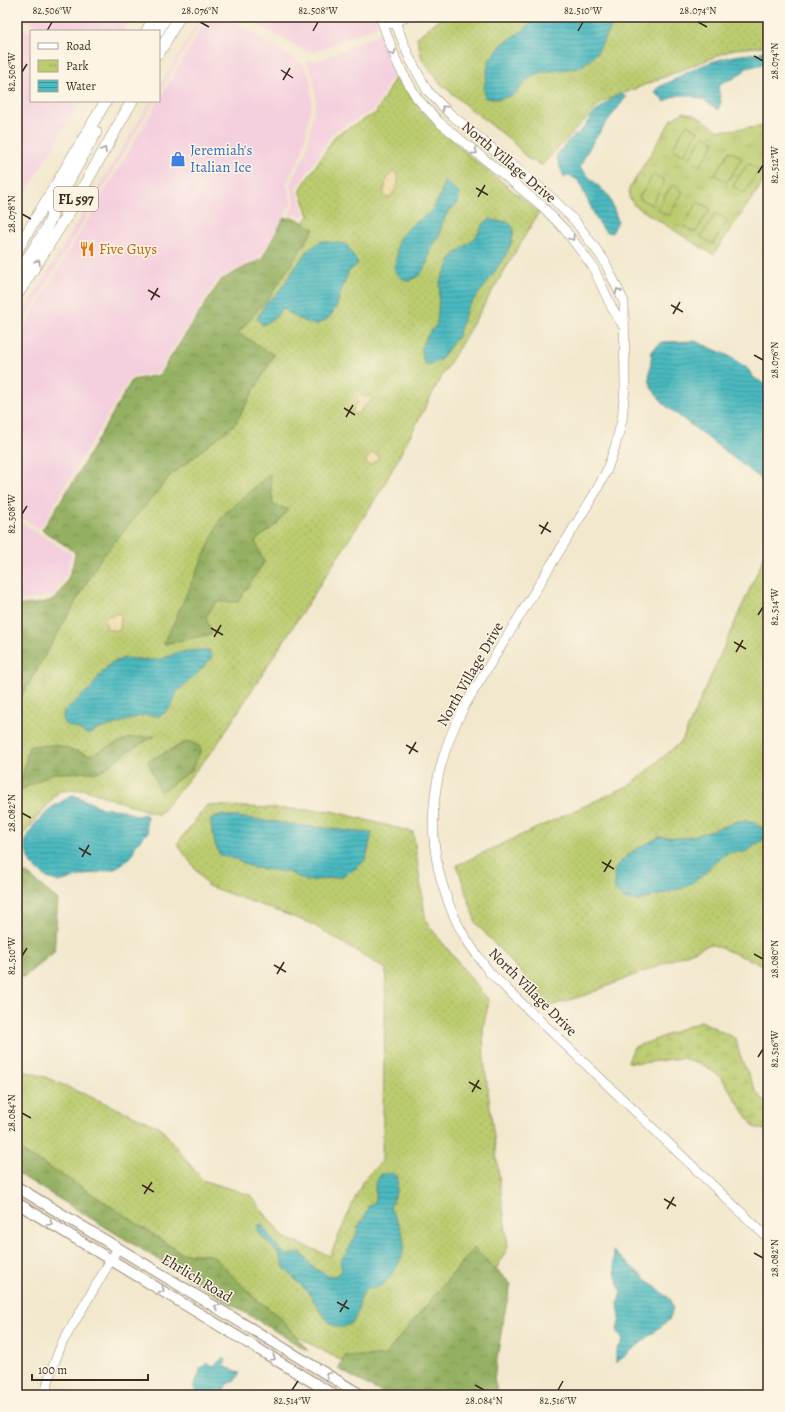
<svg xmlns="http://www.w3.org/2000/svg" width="785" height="1412" viewBox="0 0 785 1412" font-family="Alegreya,serif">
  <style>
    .built { fill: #f4cfde }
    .grass { fill: url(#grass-dots); stroke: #7b7b46 }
    .forest { fill: url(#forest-crowns); stroke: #686d40 }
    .wetland { fill: url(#wetland-marsh); stroke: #7b7b46 }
    .sand { fill: url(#sand-dots); stroke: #94825e }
    .park { fill: url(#park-tufts); stroke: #7b7b46 }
    .garden { fill: #bbcc6f; stroke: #7b7b46 }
    .water { fill: url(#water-rules); stroke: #42726f }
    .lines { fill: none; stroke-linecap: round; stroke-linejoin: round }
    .tertiary-casing { stroke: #968976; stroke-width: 10 }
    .secondary-casing { stroke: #968976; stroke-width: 12 }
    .primary-casing { stroke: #968976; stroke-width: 12 }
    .tertiary { stroke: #fff; stroke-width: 9 }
    .secondary { stroke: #fff; stroke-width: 10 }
    .primary { stroke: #fff; stroke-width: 11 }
    .oneway { stroke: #a79f9a }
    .ticks { fill: none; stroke: #3b2a1e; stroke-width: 1.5 }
    .labels { text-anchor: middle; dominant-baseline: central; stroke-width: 3; stroke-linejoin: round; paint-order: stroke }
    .shield { fill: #fcf5e5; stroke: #75675a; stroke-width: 1 }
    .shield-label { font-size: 14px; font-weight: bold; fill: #3b2a1e }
    .shop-label { font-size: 15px; fill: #366cbe; stroke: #fcf5e5; text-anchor: start }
    .street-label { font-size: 15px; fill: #3b2a1e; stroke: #fcf5e5 }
    .food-label { font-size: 15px; fill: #c56008; stroke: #fcf5e5; text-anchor: start }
    .neatline { fill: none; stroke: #3b2a1e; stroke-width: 1.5 }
    .ticks-label { font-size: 10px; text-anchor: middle; fill: #3b2a1e }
  </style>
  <defs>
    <pattern id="grass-dots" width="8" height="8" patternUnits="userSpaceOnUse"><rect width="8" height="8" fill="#bbcc6f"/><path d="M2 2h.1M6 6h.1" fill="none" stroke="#a2af60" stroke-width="1.8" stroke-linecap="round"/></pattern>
    <pattern id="forest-crowns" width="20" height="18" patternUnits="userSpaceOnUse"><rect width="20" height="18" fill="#94b062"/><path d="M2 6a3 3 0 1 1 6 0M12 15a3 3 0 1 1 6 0" fill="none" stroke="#7a8f50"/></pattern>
    <pattern id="wetland-marsh" width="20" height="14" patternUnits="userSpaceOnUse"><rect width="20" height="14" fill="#bbcc6f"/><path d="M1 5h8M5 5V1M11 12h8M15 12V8" fill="none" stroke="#a2af60"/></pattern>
    <pattern id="sand-dots" width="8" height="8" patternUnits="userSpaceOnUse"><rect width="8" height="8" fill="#eeda9e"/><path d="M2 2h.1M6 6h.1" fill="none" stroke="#cdbb88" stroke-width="1.8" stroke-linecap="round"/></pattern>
    <pattern id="park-tufts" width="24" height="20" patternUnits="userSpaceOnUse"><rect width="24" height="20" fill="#bbcc6f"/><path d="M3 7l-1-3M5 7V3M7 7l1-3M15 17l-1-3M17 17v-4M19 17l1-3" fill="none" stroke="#a2af60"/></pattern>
    <pattern id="water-rules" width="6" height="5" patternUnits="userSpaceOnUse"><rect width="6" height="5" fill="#4ab9c0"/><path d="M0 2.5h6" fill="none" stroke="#3f979b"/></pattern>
  </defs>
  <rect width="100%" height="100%" fill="#fcf5e5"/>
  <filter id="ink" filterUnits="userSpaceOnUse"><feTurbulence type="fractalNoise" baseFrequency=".025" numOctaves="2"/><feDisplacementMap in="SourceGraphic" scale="8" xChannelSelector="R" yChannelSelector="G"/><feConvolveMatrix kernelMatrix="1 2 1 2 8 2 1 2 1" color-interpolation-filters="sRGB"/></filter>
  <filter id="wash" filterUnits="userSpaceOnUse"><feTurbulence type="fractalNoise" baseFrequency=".012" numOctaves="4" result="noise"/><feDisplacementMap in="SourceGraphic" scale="16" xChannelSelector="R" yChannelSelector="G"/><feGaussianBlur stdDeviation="0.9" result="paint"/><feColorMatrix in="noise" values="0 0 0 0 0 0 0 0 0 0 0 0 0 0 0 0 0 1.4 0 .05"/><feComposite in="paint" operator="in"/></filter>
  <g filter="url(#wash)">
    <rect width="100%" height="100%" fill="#f2e8cd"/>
    <g class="built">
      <polygon points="21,17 131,17 123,31 45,31"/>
      <polygon points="201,17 204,17 159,93 159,87"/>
      <polygon points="208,17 227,17 303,64 310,77 312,101 302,153 286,183 292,203 259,258 220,278 217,281 158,372 130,378 40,529 17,515 17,340"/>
      <polygon points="243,17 375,17 378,25 315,52 306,52"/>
      <polygon points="17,25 31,33 31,101 81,101 17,207"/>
      <polygon points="381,33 397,73 393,75 374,110 334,132 296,189 305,216 304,218 298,215 289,215 295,203 290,183 306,153 316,101 313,76 306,61 317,61"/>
      <polygon points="151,101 154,101 17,334 17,323"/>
      <polygon points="17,520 72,554 71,559 64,579 54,595 17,602"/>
    </g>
    <g class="grass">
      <polygon points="442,17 768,17 768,46 734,49 602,102 542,165 528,159 511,140 469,108 440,83 422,59 417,37"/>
      <polygon points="396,76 422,112 470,156 539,212 438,383 383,487 216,746 159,815 83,789 59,791 17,842 17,673 264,280 309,216 300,190 336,135 376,113"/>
      <polygon points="768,548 768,967 711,944 588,994 551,1006 476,923 457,865 630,785 682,741"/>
      <polygon points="207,805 331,811 413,832 426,922 489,1001 483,1028 484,1060 508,1247 431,1395 403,1395 295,1335 17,1166 17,1069 45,1077 160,1127 202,1180 250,1195 283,1237 330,1256 363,1180 382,1161 386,969 310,923 208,886 177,844"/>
    </g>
    <g class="forest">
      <path d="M284 218H296L314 229 271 295 238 333 274 355 235 424 171 475 101 558 17 704V606C28 604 43 604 54 599 64 594 75 563 75 552L42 530 73 482 132 380 159 375 221 280 247 266 261 260Z"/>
      <polygon points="270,474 273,505 288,509 277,524 255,541 264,562 238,602 216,602 206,617 212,634 164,644 222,516"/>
      <polygon points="155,736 133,748 100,772 53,773 19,791 29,746 56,745 90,755 129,738"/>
      <polygon points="188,741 199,746 201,750 191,771 160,792 148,761"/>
      <polygon points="17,873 26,873 58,900 54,952 24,977 17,976"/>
      <polygon points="17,1148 88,1191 181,1253 212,1255 256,1299 280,1317 308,1351 17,1173"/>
      <polygon points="474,1248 511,1284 503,1320 494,1379 498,1395 386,1395 338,1369 345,1356 384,1356"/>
    </g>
    <polygon class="wetland" points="701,1021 736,1039 740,1056 757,1093 768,1104 768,1124 764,1130 754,1127 721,1077 702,1064 681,1058 642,1063 628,1062 634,1047 652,1041"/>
    <g class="sand">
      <path d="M393 172 396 173 398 177V186L390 197 386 198 383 194C387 184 383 181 393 172Z"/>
      <polygon points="360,395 366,397 369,396 372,399 368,404 362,408 359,414 354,414 352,411 354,406 357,404 358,397"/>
      <polygon points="373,453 378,455 378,459 370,465 366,463 366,459"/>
      <polygon points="118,613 121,615 120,630 118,631 107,629 105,619 107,616 111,616"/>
    </g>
    <polygon class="park" points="684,112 695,115 718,130 729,130 768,126 768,175 713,255 634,205 629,197 629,189 672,119"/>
    <g class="garden">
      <polygon points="687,124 698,131 683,155 672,148"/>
      <polygon points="703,135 715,142 700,166 689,159"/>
      <polygon points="730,151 742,158 727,182 715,175"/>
      <polygon points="748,163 759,170 744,193 733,186"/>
      <polygon points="654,174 665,181 651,205 639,198"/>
      <polygon points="672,185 683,192 669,216 657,209"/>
      <polygon points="698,202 710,209 695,233 683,226"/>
      <polygon points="716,213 727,220 713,244 701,237"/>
    </g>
    <g class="water">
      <polygon points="535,17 615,17 612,26 596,54 580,68 542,72 528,79 518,91 513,95 499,99 485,98 484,89 489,61 501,45 525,29"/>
      <path d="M768 49V63L746 68 742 73 734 78 723 82 718 86 721 102 718 110 704 100 688 95H680L672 97 665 102 662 98 654 92C658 86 665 84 672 81 692 69 712 60 735 56 748 53 755 56 768 49Z"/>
      <path d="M619 93 626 97C609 120 590 141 580 167L588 176 609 196 618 221 612 233 605 231 598 222 578 180 570 176 564 177 556 156 567 142 583 129 592 115Z"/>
      <path d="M444 180 459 193 458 203 448 212 442 224 439 236 430 249 427 263 420 275 409 281 403 279 395 272C394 266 396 261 397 254 397 251 397 248 397 245 400 229 422 221 433 208 440 199 442 190 444 180Z"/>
      <polygon points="491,219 500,222 507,221 514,229 511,244 505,256 482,290 467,308 458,336 440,360 429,365 424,363 421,347 429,333 437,324 440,282 453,256 475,238 484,223"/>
      <polygon points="321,241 346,244 358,264 349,271 341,291 336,308 328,319 315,325 299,319 282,308 275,318 263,325 257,319 266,303 277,294 306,252"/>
      <polygon points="695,341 729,356 747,368 754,378 768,386 768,480 761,479 665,405 652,389 649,379 652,351 661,342"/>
      <path d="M196 650H209L212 657 202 669 177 692 172 705 166 712 159 716 144 715 94 731 90 735C85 734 83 731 78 729 72 726 68 727 63 722V714L64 711 92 687 100 675 111 663 125 658 150 660 162 659 176 653Z"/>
      <polygon points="73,795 102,808 123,810 137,816 144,814 147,816 146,827 148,832 135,846 132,856 115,869 80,876 59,882 47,878 31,864 26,849 25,842 34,825 51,808"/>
      <polygon points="220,815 356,832 372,833 366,859 355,869 340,877 317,880 307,881 288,872 254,868 235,859 220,855 215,844 210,820"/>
      <polygon points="739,821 752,821 762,828 764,839 746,852 733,852 724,855 713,864 703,875 686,887 639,901 624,899 615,890 614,871 620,862 633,851 659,837 683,838 701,834"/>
      <path d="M392 1173 398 1177 397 1189 390 1208C395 1217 404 1232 404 1243 405 1257 391 1281 378 1287 375 1289 369 1288 366 1289L361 1296 358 1311 353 1322 344 1327H336L330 1323 321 1313 310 1294 285 1269 279 1254 260 1234 257 1226 261 1224 279 1249 287 1255 301 1252 312 1267 328 1276 338 1275 342 1270 340 1261 349 1249 357 1233 358 1227 365 1216 369 1205 373 1204 376 1197 375 1185 381 1174Z"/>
      <polygon points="613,1251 671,1300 673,1308 669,1320 616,1363 616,1351 623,1341 617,1330 620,1318 618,1303 621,1292 616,1277"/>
      <path d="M223 1357 226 1360 224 1366 240 1373 234 1382C227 1382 225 1386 224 1392L228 1395H195L196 1390 193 1386 199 1375 200 1369 207 1363 214 1366Z"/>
    </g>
  </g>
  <g filter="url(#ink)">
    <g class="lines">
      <g class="tertiary-casing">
        <g id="tertiary">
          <polyline points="380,17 398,65 417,98 439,122 542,206 565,230 593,267 612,308 624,327"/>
          <path d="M393 17 410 59 427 90 448 112 551 197 575 221 604 260 624 302 625 387 622 420 615 447 606 472 595 493 465 705C428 774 422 844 454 916 463 937 477 955 490 973L768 1238"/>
          <polyline points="391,24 406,17"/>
          <polyline points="45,1395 50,1374 62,1343 118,1248"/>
        </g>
      </g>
      <g class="secondary-casing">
        <g id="secondary">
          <polyline points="17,1187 361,1395"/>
          <polyline points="17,1203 334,1395"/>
        </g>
      </g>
      <g class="primary-casing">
        <g id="primary">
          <polyline points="147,31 154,17"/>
          <polyline points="158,31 166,17"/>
          <polyline points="159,53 179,17"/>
          <polyline points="66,216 62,197 67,184 96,132"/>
          <polyline points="17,250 106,101"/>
          <polyline points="17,285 26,261 45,231 52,216 49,196"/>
          <polyline points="17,295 71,209 132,101"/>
        </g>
      </g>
      <use href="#tertiary" class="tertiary"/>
      <use href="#secondary" class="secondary"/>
      <use href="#primary" class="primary"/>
    </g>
    <defs><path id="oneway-chevron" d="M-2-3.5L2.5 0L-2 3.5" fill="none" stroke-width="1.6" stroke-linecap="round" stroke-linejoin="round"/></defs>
    <g class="oneway">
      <use href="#oneway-chevron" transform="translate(393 53) rotate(69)"/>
      <use href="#oneway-chevron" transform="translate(444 108) rotate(-134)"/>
      <use href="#oneway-chevron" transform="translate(104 150) rotate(-60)"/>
      <use href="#oneway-chevron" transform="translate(475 152) rotate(39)"/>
      <use href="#oneway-chevron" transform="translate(572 238) rotate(53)"/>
      <use href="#oneway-chevron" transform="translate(38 262) rotate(-58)"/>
      <use href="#oneway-chevron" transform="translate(618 291) rotate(-115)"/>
      <use href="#oneway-chevron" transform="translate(50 1223) rotate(31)"/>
      <use href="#oneway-chevron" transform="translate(162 1290) rotate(31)"/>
      <use href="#oneway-chevron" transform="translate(217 1307) rotate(-149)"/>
      <use href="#oneway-chevron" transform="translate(273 1358) rotate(31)"/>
      <use href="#oneway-chevron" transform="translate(328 1375) rotate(-149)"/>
    </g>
  </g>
  <path class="ticks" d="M200 22 209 27M698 22 707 27M47 31 52 22M313 31 318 22M578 31 583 22M754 56 763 61M281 70 293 78M22 72 27 64M283 80 290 68M758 173 763 165M476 188 488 195M478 197 485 185M22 214 31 219M148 290 160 297M151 300 158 288M671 305 683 312M673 314 680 302M754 355 763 360M344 408 355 415M346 417 353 405M22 514 27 506M539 525 551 532M541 534 548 522M758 615 763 607M211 628 223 635M214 637 221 625M734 642 746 649M736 652 743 640M406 745 418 752M409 754 416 742M22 813 31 818M79 848 91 855M82 857 89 845M602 862 614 869M604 872 611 860M754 954 763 959M22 956 27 948M274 965 286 972M277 974 284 962M758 1057 763 1049M469 1082 481 1089M472 1092 479 1080M22 1113 31 1118M142 1185 154 1192M144 1194 152 1182M664 1199 676 1206M667 1209 674 1197M754 1253 763 1258M337 1302 349 1309M340 1312 347 1300M475 1385 484 1390M292 1390 298 1381M558 1390 563 1381"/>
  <defs>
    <g id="shop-bare" transform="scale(1.2)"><path d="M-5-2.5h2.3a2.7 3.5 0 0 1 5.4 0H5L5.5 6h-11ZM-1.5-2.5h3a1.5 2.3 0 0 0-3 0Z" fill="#3f7fe0" stroke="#fcf5e5" stroke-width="2.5" paint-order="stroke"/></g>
    <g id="restaurant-bare" transform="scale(1.2)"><path d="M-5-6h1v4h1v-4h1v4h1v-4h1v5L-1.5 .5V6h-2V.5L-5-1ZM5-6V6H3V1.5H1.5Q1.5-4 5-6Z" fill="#e8710a" stroke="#fcf5e5" stroke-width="2.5" paint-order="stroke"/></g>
  </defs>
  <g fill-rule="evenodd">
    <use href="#shop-bare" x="178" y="159"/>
    <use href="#restaurant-bare" x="87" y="249"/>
  </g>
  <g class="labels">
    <rect class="shield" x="54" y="187" width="44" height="24" rx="3"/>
    <g class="shield-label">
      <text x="76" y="199">FL 597</text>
    </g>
    <g class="shop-label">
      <text x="190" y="150">Jeremiah's<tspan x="190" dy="17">Italian Ice</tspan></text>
    </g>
    <g class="street-label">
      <text transform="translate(509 162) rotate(40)">North Village Drive</text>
      <text transform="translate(470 674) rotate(-60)">North Village Drive</text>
      <text transform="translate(533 992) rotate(45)">North Village Drive</text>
      <text transform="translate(197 1278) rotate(31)">Ehrlich Road</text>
    </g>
    <g class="food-label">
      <text x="99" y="249">Five Guys</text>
    </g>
  </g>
  <rect width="785" height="1412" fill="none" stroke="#fcf5e5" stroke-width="44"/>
  <rect x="30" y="30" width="130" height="72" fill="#fcf5e5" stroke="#afa495"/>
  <rect x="38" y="43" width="20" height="6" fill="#ffffff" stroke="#afa495"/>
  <text x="66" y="50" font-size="12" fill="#3b2a1e">Road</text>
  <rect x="38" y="60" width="20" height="12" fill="url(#park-tufts)" stroke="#afa495"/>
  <text x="66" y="70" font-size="12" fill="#3b2a1e">Park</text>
  <rect x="38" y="80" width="20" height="12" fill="url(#water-rules)" stroke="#afa495"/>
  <text x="66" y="90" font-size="12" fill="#3b2a1e">Water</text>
  <path d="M32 1374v6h116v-6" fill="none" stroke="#3b2a1e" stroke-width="2"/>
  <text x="38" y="1374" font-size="12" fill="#3b2a1e" stroke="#fcf5e5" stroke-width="3" paint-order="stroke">100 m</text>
  <rect x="22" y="22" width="741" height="1368" class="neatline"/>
  <g class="ticks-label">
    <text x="52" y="14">82.506°W</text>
    <text x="200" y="14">28.076°N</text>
    <text x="318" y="14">82.508°W</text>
    <text x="583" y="14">82.510°W</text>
    <text x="698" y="14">28.074°N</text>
    <text transform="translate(774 61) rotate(-90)" y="4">28.074°N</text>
    <text transform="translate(11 72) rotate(-90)" y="4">82.506°W</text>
    <text transform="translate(774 165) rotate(-90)" y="4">82.512°W</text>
    <text transform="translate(11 214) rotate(-90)" y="4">28.078°N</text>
    <text transform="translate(774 360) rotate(-90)" y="4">28.076°N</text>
    <text transform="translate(11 514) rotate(-90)" y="4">82.508°W</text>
    <text transform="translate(774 607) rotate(-90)" y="4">82.514°W</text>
    <text transform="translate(11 813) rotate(-90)" y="4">28.082°N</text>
    <text transform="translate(11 956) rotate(-90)" y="4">82.510°W</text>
    <text transform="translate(774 959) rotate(-90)" y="4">28.080°N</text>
    <text transform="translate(774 1049) rotate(-90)" y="4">82.516°W</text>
    <text transform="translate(11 1113) rotate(-90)" y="4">28.084°N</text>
    <text transform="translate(774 1258) rotate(-90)" y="4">28.082°N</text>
    <text x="292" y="1404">82.514°W</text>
    <text x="484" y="1404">28.084°N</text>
    <text x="558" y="1404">82.516°W</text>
  </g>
</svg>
